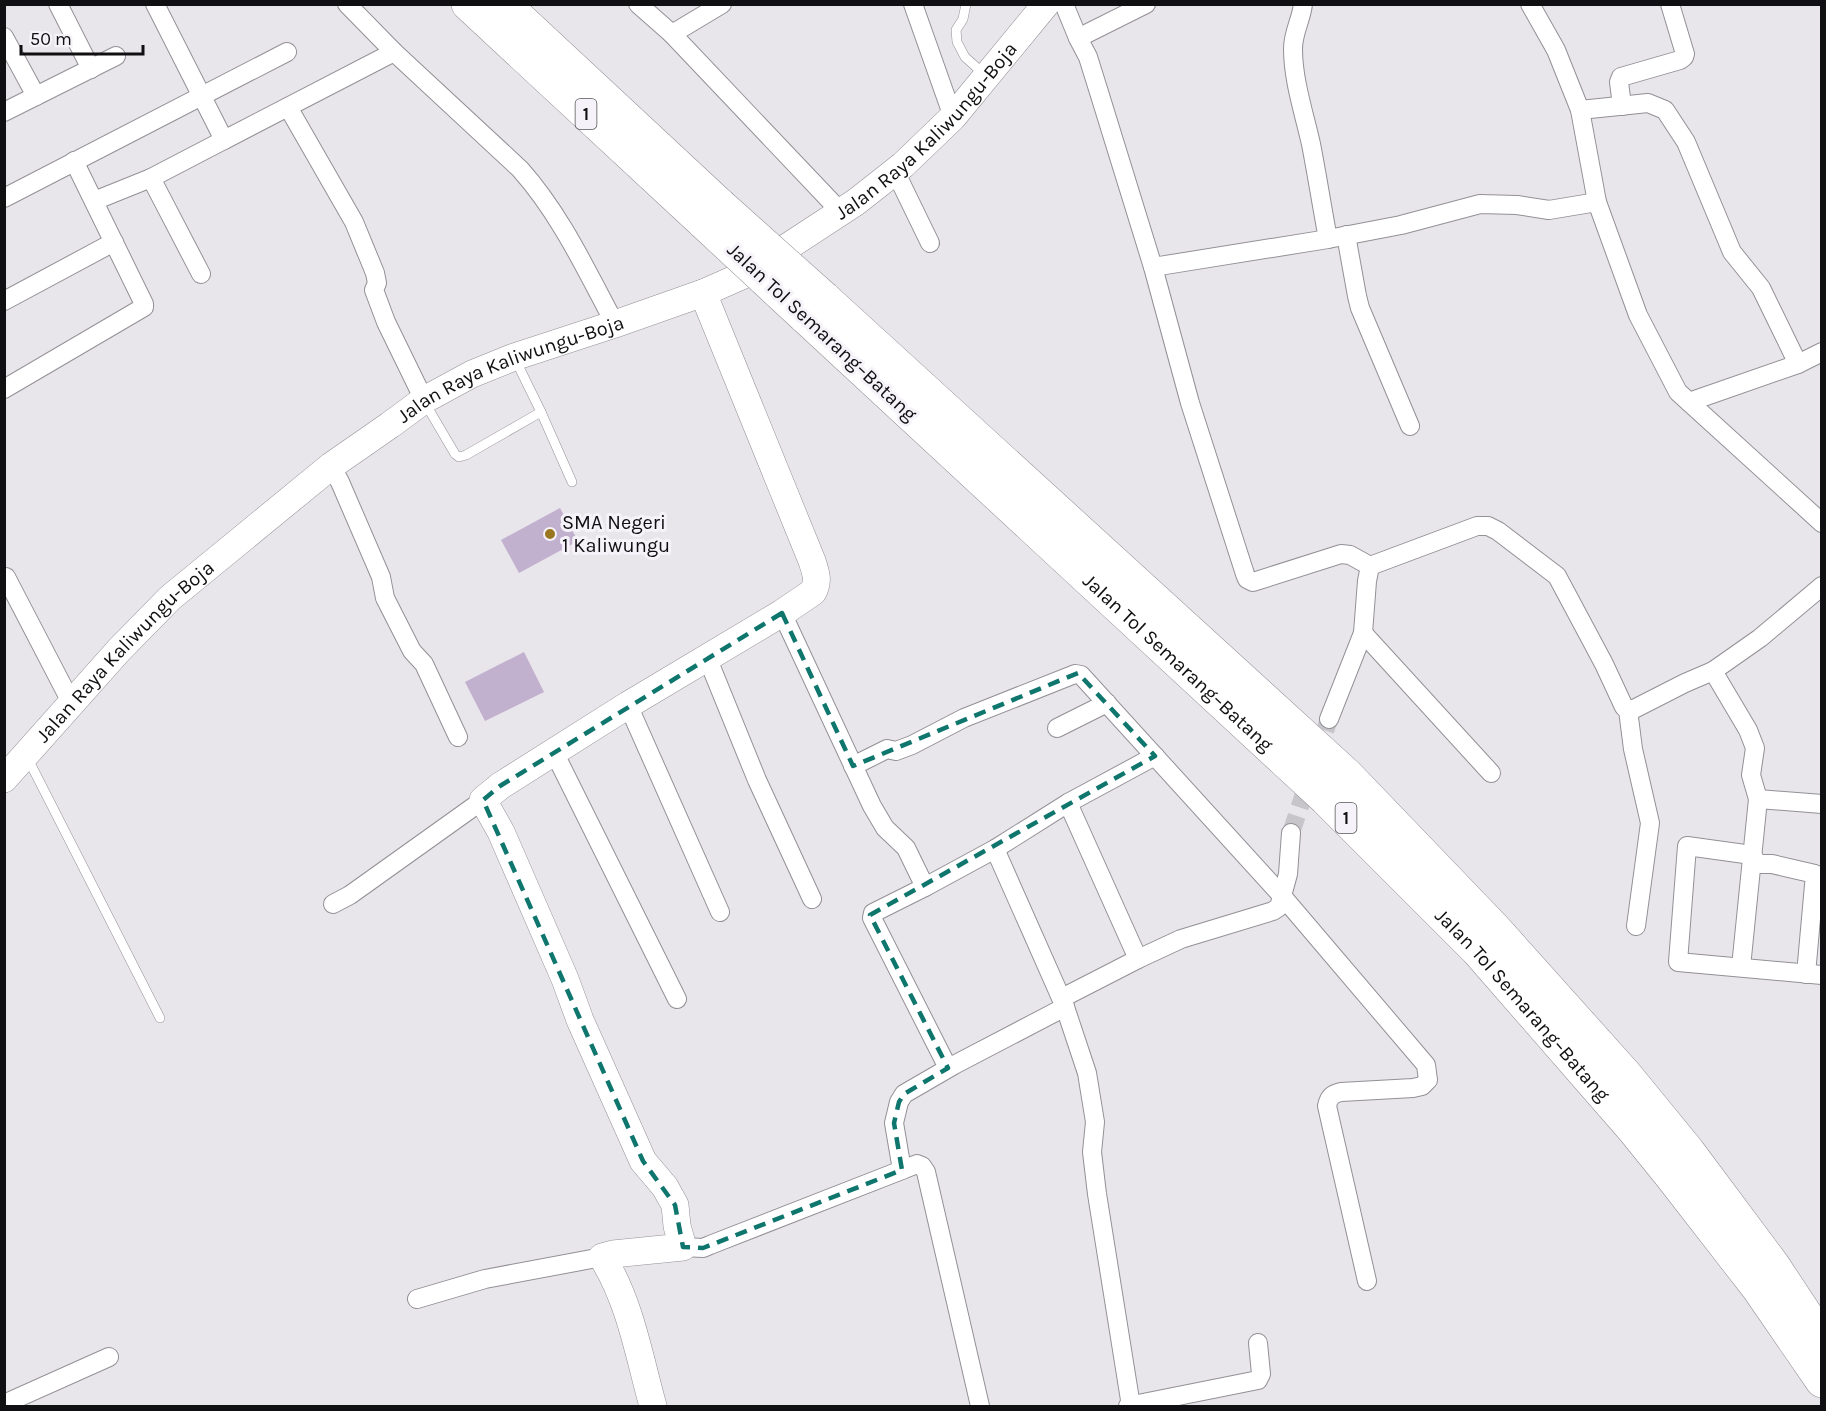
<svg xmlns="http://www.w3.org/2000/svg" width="1826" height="1411" viewBox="0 0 1826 1411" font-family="Karla,sans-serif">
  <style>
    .green { fill: #c1b0ce }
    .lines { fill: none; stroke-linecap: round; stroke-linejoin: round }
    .street-tunnel { stroke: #c8c5ca; stroke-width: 18; stroke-dasharray: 18 9; stroke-linecap: butt }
    .lane-casing { stroke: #939096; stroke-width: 10 }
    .street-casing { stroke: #939096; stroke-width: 20 }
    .secondary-casing { stroke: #939096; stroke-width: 28 }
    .highway-casing { stroke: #939096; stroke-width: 34 }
    .lane { stroke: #fff; stroke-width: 9 }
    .street { stroke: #fff; stroke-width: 18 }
    .secondary { stroke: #fff; stroke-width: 27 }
    .highway { stroke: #fff; stroke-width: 33 }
    .highway-bridge-casing { stroke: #939096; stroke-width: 34; stroke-linecap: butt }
    .highway-bridge { stroke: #fff; stroke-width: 33 }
    .marked { fill: none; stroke: #0f766e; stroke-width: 4.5; stroke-dasharray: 12 8; stroke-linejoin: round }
    .poi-dot { fill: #9b7621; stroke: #f6f2f9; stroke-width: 2 }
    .labels { text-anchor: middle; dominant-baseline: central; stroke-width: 6; stroke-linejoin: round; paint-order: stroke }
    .shield { fill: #f6f2f9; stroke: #555357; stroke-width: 1.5 }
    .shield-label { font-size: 18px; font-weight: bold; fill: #100f11 }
    .street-label { font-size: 20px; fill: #100f11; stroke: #f6f2f9 }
    .poi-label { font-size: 20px; fill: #100f11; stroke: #f6f2f9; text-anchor: start }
  </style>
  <rect width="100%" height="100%" fill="#e8e5eb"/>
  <g class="green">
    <polygon points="560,508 578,541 519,573 501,540"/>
    <polygon points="524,652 544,692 485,721 465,682"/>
  </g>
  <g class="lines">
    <polyline class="street-tunnel" points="1291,833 1329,719"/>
    <g class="lane-casing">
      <g id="lane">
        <polyline points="966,4 963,19 956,30 957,42 965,57 985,75"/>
        <polyline points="425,403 455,454 459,457 466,455 541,412 515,359"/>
        <polyline points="541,412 572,482"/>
        <polyline points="27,757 160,1018"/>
      </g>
    </g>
    <g class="street-casing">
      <g id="street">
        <polyline points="58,4 91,69"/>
        <polyline points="155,4 224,140 394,52"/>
        <path d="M347 4 394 52 520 169C561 215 586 270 615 324"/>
        <polyline points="638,4 672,34 840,211"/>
        <polyline points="913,4 953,117"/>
        <polyline points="1064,4 1078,38 1146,4"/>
        <path d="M1303 4C1301 21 1293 32 1293 49 1293 80 1304 113 1311 144 1317 175 1322 207 1328 239"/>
        <polyline points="1530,4 1556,50 1580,110 1597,202 1638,315 1678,392 1689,402 1798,364 1822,352"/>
        <polyline points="672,34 722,4"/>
        <polyline points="4,37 36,96"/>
        <polyline points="1078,38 1088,57 1098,89 1153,267 1190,403 1245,574 1247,579 1253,582 1341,554 1350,555 1370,566"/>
        <polyline points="1622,106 1619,82 1621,77 1680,60 1684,57 1685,54 1670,4"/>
        <polyline points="288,107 354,222 375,273 377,283 374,290 386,322 424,400"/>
        <polyline points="1580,110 1648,103 1665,110 1686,142 1732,252 1761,288 1798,364"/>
        <polyline points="4,112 116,56"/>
        <polyline points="895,171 930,243"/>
        <polyline points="151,178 201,274"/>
        <polyline points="4,198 287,52"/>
        <polyline points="94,201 151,178 224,140"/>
        <polyline points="1346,235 1357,296 1360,308 1410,426"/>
        <polyline points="1153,267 1328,239 1401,225 1480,204 1517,205 1549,210 1597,202"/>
        <polyline points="4,301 114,242"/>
        <polyline points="4,389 144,307 144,304 74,161"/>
        <polyline points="1689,402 1822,523"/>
        <polyline points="331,466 340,482 381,577 385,598 412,651 424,664 458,737"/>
        <polyline points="6,577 72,704"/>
        <polyline points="782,613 872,806 885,828 906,848 925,887 995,849 1068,803 1138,959 1181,939 1273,911 1279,907 1288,874 1291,833"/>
        <polyline points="1363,633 1491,773"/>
        <polyline points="707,657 757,780 812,899"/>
        <polyline points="1713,671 1748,730 1755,748 1751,775 1758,799 1741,967"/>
        <polyline points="628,705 720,912"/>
        <polyline points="1628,710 1633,749 1650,823 1636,926"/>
        <polyline points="1329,719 1363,633 1367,581 1370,566 1477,526 1488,526 1498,531 1557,576 1604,664 1624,707 1632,710 1685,683 1713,671 1760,638 1822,586"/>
        <polyline points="1057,728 1107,703"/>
        <polyline points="554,752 677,999"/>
        <path d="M853 766 887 749 896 751 912 745 964 718 1075 674 1081 675 1283 897 1426 1065 1428 1080 1422 1086 1413 1088 1341 1092C1332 1094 1329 1097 1327 1106L1367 1281"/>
        <polyline points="1758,799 1822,804"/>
        <polyline points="1068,803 1155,756"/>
        <polyline points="995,849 1065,1007 1087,1073 1095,1122 1092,1152 1097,1194 1131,1406"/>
        <polyline points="1752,855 1687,846 1678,962 1822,975"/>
        <polyline points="1752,855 1758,864 1772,864 1815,874 1806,974"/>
        <polyline points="925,887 873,913 872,918 948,1068"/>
        <polyline points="333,904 350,895 483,800"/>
        <polyline points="1062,998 1138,959"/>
        <polyline points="902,1170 894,1123 899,1102 904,1094 954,1065 1065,1007"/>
        <polyline points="683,1247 703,1248 710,1245 902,1170 917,1164 922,1166 926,1172 980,1406"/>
        <polyline points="417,1299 485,1279 602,1257"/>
        <polyline points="4,1404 109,1357"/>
        <polyline points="1128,1406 1258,1380 1261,1374 1258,1343"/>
      </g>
    </g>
    <g class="secondary-casing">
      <g id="secondary">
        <path id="s1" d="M4 779 119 650 170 598 331 466 390 425 424 400 472 374 514 357 615 324 703 293 746 274 856 202 903 165 953 117 1046 4"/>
        <path d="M653 1406C639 1356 630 1301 602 1257L613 1254 683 1247 677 1226 675 1205 665 1187 643 1161 580 1020 565 979 501 832 483 800 500 786 628 705 782 613 813 592C819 581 816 573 812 561L703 293"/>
      </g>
    </g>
    <g class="highway-casing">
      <g id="highway">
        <polyline points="468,4 704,223"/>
        <polyline points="504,4 720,205"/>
        <polyline points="824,298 1347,775 1495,929 1625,1074 1688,1151 1773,1265 1822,1339"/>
        <path id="s2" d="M804 316 1326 799 1477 950 1633 1129 1671 1176 1758 1288 1822 1381"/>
      </g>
    </g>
    <use href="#lane" class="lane"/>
    <use href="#street" class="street"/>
    <use href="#secondary" class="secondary"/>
    <use href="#highway" class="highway"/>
    <g class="highway-bridge-casing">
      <g id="highway-bridge">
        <polyline points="720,205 824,298"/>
        <polyline points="704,223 804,316"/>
      </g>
    </g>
    <use href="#highway-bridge" class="highway-bridge"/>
  </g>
  <path class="marked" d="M782 613 853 766 1078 673 1155 756 870 915 948 1068 904 1094 899 1102 894 1123 902 1170 703 1248 683 1247 675 1205 643 1161 483 800 500 786Z"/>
  <circle class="poi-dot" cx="550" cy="534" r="6"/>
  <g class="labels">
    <g class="shield">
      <rect x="575.5" y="99" width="21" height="30" rx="4.5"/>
      <rect x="1335.5" y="803" width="21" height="30" rx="4.5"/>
    </g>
    <g class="shield-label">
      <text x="586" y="114">1</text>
      <text x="1346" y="818">1</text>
    </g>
    <g class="street-label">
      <text stroke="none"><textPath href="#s1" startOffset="1146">Jalan Raya Kaliwungu-Boja</textPath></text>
      <text transform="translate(822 332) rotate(43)">Jalan Tol Semarang–Batang</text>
      <text stroke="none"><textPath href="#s1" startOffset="660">Jalan Raya Kaliwungu-Boja</textPath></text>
      <text stroke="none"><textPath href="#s1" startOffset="176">Jalan Raya Kaliwungu-Boja</textPath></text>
      <text stroke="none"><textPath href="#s2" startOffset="510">Jalan Tol Semarang–Batang</textPath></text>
      <text stroke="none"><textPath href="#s2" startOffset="996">Jalan Tol Semarang–Batang</textPath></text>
    </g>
    <g class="poi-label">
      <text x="562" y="522">SMA Negeri<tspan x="562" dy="23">1 Kaliwungu</tspan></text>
    </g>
  </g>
  <rect width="1826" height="1411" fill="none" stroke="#100f11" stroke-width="12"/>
  <path d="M21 45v9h122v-9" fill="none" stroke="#100f11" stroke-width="3"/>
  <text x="30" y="45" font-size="18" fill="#100f11" stroke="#f6f2f9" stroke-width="4.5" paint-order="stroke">50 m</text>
</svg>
